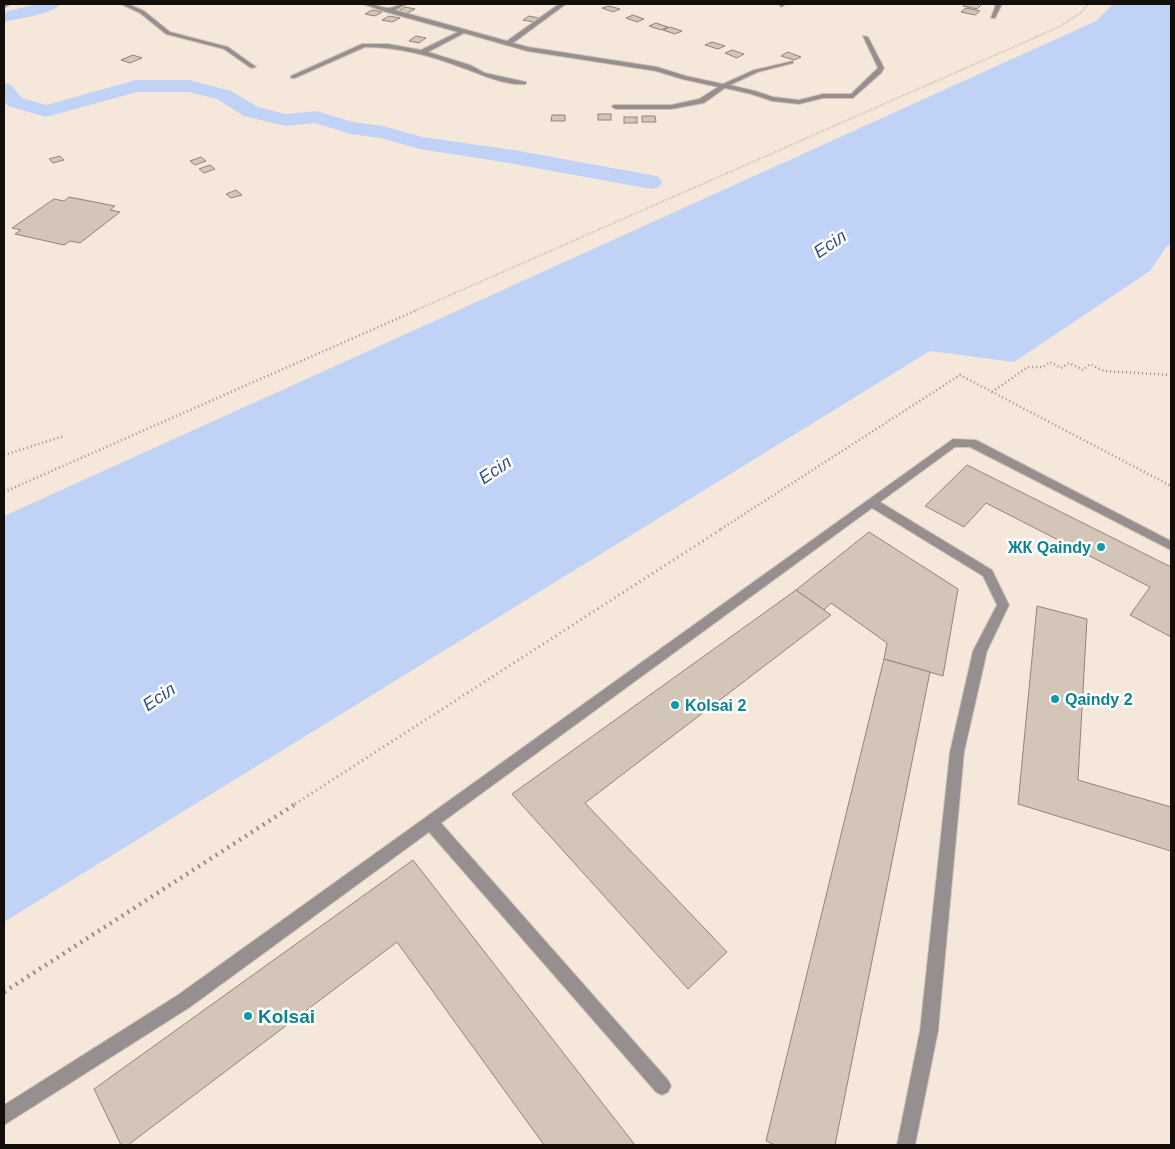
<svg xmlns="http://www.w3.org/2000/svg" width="1175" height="1149" viewBox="0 0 1175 1149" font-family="Helvetica,sans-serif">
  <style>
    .water { fill: #c0d3f6 }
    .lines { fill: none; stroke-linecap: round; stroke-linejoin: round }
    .river { fill: #c0d3f6; fill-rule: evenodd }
    .building { fill: #d3c6b9; stroke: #918578 }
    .minor-casing { stroke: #d1c5b9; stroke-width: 2 }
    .path-far3 { stroke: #988e84; stroke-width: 2; stroke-dasharray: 0.5 2; stroke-linecap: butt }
    .path-far2 { stroke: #988e84; stroke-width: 2.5; stroke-dasharray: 1 3; stroke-linecap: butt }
    .path-far1 { stroke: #988e84; stroke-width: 3; stroke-dasharray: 1 4; stroke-linecap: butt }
    .path { stroke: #988e84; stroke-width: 4.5; stroke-dasharray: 2 5; stroke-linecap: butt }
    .minor { fill: #978f8f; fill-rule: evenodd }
    .culture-dot { fill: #0f9aa8; stroke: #fff; stroke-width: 2 }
    .labels { text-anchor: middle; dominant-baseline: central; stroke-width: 5; stroke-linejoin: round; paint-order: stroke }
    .culture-label { font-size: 16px; font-weight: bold; fill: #0d838f; stroke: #fff; text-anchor: start }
    .water-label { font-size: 18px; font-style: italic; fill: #38507f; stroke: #fff }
    .near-culture-label { font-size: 19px; font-weight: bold; fill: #0d838f; stroke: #fff; text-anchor: start }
  </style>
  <rect width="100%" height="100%" fill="#f5e8da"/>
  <polygon class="water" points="1113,4 1171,4 1171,244 1167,246 1150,271 1014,362 930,351 4,922 4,516 1096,21"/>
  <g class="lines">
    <g class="river">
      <path d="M37 4H60C54 14 16 19 4 22V12Z"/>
      <polygon points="136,80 189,80 231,91 258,107 286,114 316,111 353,122 383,126 422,137 514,150 651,175 659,177 662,182 659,187 651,189 514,164 420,149 381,138 351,134 315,123 286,126 244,116 217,99 189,92 137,92 46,117 8,106 4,101 4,83 11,85 22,98 46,105"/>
    </g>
  </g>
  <g class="building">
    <polygon points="965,4 982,4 977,9 963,6"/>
    <polygon points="609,6 620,9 613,12 602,8"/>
    <polygon points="405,7 415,9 408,13 398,11"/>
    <polygon points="966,8 980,11 975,15 961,12"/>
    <polygon points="372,10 382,12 375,16 365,14"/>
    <polygon points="633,15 644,19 637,22 626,18"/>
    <polygon points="389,16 400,18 392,22 382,20"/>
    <polygon points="529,16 539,18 534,22 523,20"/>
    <polygon points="656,23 668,27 661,30 649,26"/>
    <polygon points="670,27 682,31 675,34 663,30"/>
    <polygon points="416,36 426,38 419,43 409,41"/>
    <polygon points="712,42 725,46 718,49 705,45"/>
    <polygon points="732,50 744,54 737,58 725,53"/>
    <polygon points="788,52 801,57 794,60 781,56"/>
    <polygon points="133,55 142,58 130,63 121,60"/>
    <rect x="598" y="114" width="13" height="6"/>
    <polygon points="552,115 565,115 565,121 551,121"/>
    <polygon points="642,116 655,116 656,122 642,122"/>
    <rect x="624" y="117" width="13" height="6"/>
    <polygon points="60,156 64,160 53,163 49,159"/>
    <polygon points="201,157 206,161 195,165 190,161"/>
    <polygon points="210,165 215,169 204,173 199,169"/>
    <polygon points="236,190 242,195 231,198 226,194"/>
    <polygon points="69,197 115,206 110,210 120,212 80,243 70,241 64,245 15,234 21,230 12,228 54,199 64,201"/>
    <polygon points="967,465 1171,567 1171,637 1130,615 1150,587 986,503 964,527 925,506"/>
    <polygon points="869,532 958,589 943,676 884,659 887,643 831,603 824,610 796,590"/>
    <polygon points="796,590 831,615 585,803 727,952 688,989 512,794"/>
    <polygon points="1037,606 1087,619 1078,780 1171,807 1171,851 1018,804"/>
    <polygon points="884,659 930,672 835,1145 775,1145 766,1141"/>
    <polygon points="413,860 635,1145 544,1145 397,942 128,1145 121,1145 94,1089"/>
  </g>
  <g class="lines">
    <g class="minor-casing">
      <g id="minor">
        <polygon points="4,4 11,4 4,8"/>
        <polygon points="121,4 128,4 144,11 170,32 228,47 256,67 251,68 224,49 166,34 140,13"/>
        <path d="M363 4C372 3 379 7 387 8 393 8 400 4 407 4L395 10 507 41 559 4H566L513 43 528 47 657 67 686 76 723 84 754 70 793 61V63L758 72 730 85 755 91 773 97 799 100 823 94H851L878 68 863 36 868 37 884 68 881 73 853 98H823L799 104 772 101 751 94 725 88 704 103 671 109H616L612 107 613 105H671L699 99 718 87 682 79 656 71 527 51 464 33 428 52 470 65 485 73 526 82V84C505 86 483 75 463 68 432 56 399 47 365 47L295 78H291V76L362 44H388L421 50 458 32 386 12Z"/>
        <polygon points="779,4 786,4 781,7"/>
        <polygon points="996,4 1002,4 995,18 991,18"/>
        <polygon points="953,439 976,440 1171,541 1171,550 970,447 955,447 880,502 992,570 1009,605 987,651 964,752 938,1031 915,1145 897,1145 920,1031 950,752 973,651 997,605 983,576 872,508 441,823 668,1080 671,1086 668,1092 662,1095 656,1092 429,832 190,1007 4,1125 4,1105 178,995"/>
      </g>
    </g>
    <polyline class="path-far3" points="414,311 1059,27 1082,12 1088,4"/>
    <g class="path-far2">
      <polyline points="992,392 1028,367 1043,367 1050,362 1061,368 1069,363 1083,370 1090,364 1104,371 1171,375"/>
      <polyline points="4,455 64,436"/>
      <polyline points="4,492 417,310"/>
      <polyline points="721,529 960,375 1171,486"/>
    </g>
    <polyline class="path-far1" points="295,804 723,528"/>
    <polyline class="path" points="4,992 297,803"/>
    <use href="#minor" class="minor"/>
  </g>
  <g class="culture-dot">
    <circle cx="1101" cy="547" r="5"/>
    <circle cx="1055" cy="699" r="5"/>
    <circle cx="675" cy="705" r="5"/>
    <circle cx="248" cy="1016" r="5"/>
  </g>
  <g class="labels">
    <g class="culture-label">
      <text x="1091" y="547" text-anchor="end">ЖК Qaindy</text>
      <text x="1065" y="699">Qaindy 2</text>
      <text x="685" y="705">Kolsai 2</text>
    </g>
    <g class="water-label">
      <text transform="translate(830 244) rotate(-34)">Есіл</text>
      <text transform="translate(495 470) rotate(-34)">Есіл</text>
      <text transform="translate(159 697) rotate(-34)">Есіл</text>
    </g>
    <g class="near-culture-label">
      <text x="258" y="1016">Kolsai</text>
    </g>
  </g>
  <rect width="1175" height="1149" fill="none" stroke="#130e0a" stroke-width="10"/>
</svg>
